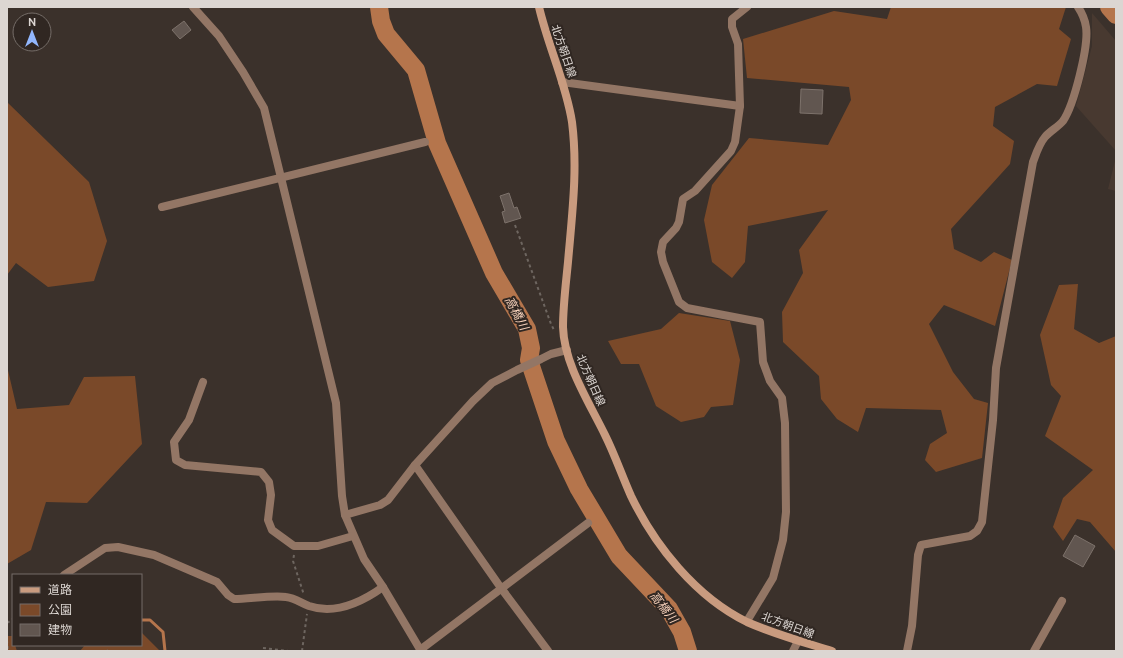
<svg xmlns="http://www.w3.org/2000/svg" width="1123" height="658" viewBox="0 0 1123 658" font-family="Ubuntu,'Noto Sans JP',sans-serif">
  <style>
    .built { fill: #483930 }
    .green { fill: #7a4929 }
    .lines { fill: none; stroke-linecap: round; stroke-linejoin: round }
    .stream { stroke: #b5754c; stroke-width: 3 }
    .river { stroke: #b5754c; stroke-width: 18 }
    .building { fill: #615650; stroke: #7d726b }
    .path { stroke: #6e6660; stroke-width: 2; stroke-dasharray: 3 3; stroke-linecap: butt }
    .street { stroke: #937665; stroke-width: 8 }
    .secondary { stroke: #c99b7f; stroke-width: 8 }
    .labels { text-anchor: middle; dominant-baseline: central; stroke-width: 4; stroke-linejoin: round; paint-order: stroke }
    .street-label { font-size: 11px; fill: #dcd6d2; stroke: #302722 }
    .water-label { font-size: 12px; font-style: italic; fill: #f4cfb9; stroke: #302722 }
  </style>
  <rect width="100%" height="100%" fill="#3b312b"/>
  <g class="built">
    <polygon points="1092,13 1116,41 1116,151 1076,106 1092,46"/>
    <polygon points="1116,157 1116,191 1108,189"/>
  </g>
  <g class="green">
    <polygon points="891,7 1066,7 1059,29 1071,39 1057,86 1037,84 995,107 993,126 1014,141 1010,164 951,229 954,249 981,262 994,252 1012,260 995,326 944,305 929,324 953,372 974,399 988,403 982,458 936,472 925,460 930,444 947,433 941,410 866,408 858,432 837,419 821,399 819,376 783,342 782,312 803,273 799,250 828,210 748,226 745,262 732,278 712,262 704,220 712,185 749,138 828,145 851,100 849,87 747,78 743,39 834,11 887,19"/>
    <polygon points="7,102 89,182 107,241 94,281 48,287 16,263 7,275"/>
    <polygon points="1078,284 1074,329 1099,343 1116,336 1116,552 1090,522 1077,519 1063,541 1053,527 1063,498 1093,470 1045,436 1061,396 1051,385 1040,335 1059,285"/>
    <polygon points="679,313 730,321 740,360 733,405 711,407 704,417 681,422 656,406 639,364 621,364 608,341 661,329"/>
    <polygon points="7,366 17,409 69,405 84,377 135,376 142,444 87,503 46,502 31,550 7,564"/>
    <polygon points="141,632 160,651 80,651 85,645 141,645"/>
    <polygon points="7,636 12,636 13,645 15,645 17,651 7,651"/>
  </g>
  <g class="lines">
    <polyline class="stream" points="141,620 150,620 163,632 165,651"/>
    <g class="river">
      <polyline points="379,7 381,21 386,34 416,70 437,143 494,273 527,329 531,348 529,360 556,441 579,489 619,556 669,609 682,632 688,651"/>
      <polyline points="1109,7 1116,15"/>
    </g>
  </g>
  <g class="building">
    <polygon points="184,21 191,30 180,39 172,30"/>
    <polygon points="801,89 823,90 822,114 800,113"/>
    <polygon points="509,193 514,208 517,207 521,218 505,223 502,212 505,211 500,196"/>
    <polygon points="1075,535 1095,546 1083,567 1063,556"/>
  </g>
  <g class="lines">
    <g class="path">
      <polyline points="515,225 551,324 554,330"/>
      <polyline points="294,555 293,561 304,595"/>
      <polyline points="7,623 13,619"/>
      <polyline points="7,640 8,651"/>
      <polyline points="263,648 288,651"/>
      <polyline points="107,651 108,650"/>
      <polyline points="302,651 307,614"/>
    </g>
    <g class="street">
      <polyline points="193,7 219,36 243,72 264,108 336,403 342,496 345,515 364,559 383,587 421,651"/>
      <polyline points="562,82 740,106"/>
      <polyline points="162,207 425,142"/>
      <polyline points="203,382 189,420 174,442 176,460 185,465 261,472 269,482 271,495 268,520 272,530 294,546 318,546 353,536"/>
      <polyline points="415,465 501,588 548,651"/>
      <polyline points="345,515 380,505 388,500 415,465 473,401 492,383 517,370 541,359 551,354 567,350"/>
      <path d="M64 575 105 548 118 547 154 555 217 582 228 595 234 599C249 599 272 595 286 597 295 598 301 603 309 606 335 615 362 602 383 587"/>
      <polyline points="747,621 773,578 783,540 786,512 785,423 782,398 770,381 763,362 760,322 687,308 679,302 663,262 661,252 663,242 676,228 679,222 683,199 695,191 731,151 735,142 740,106 738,44 732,27 732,19 747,7"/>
      <polyline points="420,650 588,523"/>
      <polyline points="793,651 798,641"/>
      <path d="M907 651 912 626 918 555 921 545 970 536 977 531 982 522 993 420 996 368 1033 162C1036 154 1039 144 1045 137 1050 131 1058 127 1063 121 1074 105 1089 46 1086 27 1085 20 1082 13 1078 7"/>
      <polyline points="1034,651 1062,601"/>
    </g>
    <path class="secondary" d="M539 7C548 46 566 83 572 122 578 169 572 215 568 262 566 283 563 306 563 327 564 364 589 402 605 435 615 455 622 476 631 496 655 546 696 597 747 622 774 634 803 642 832 651"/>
  </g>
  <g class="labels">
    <g class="street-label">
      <text transform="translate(564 51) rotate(71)">北方朝日線</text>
      <text transform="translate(591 380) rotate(66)">北方朝日線</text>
      <text transform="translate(788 625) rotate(20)">北方朝日線</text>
    </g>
    <g class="water-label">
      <text transform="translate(517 313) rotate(62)">高橋川</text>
      <text transform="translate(664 607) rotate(52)">高橋川</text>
    </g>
  </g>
  <rect width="1123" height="658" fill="none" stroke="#dcd6d2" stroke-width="16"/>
  <rect x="12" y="574" width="130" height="72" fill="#302722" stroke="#756d68"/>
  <rect x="20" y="587" width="20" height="6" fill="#c99b7f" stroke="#756d68"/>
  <text x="48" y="594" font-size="12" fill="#dcd6d2">道路</text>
  <rect x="20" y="604" width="20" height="12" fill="#7a4929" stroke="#756d68"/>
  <text x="48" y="614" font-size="12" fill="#dcd6d2">公園</text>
  <rect x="20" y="624" width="20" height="12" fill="#615650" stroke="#756d68"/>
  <text x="48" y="634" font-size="12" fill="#dcd6d2">建物</text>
  <g transform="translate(32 32)"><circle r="19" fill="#302722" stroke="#756d68"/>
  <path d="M0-3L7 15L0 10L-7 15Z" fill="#92b7fd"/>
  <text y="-6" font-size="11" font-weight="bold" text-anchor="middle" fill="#dcd6d2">N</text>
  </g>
</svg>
